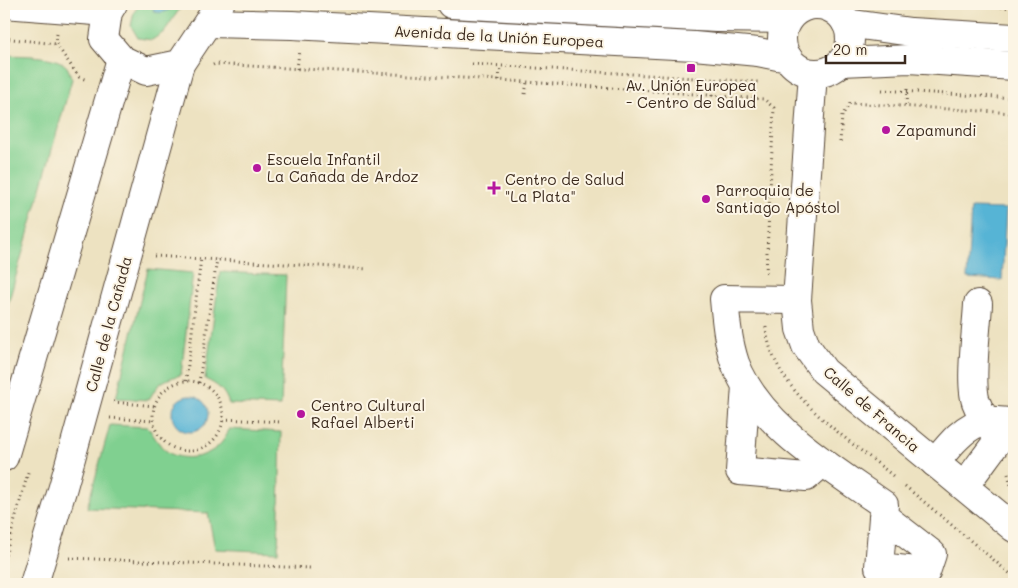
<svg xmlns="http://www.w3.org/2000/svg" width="1018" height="588" viewBox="0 0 1018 588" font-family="Mali,sans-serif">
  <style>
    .green { fill: #80d090; stroke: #5e7d57 }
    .water { fill: #56b4d5; stroke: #486f7a }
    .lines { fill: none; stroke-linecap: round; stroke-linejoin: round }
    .minor-casing { stroke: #564636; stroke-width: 30 }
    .path { stroke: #564636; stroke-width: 3; stroke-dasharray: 1 4; stroke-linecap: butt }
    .minor { stroke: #fff; stroke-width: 28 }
    .poi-dot { fill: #b5179e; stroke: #fcf5e5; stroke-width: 2 }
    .labels { text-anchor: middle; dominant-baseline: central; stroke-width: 4; stroke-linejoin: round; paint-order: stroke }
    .street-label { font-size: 15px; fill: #3b2a1e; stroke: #fcf5e5 }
    .poi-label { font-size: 15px; fill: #3b2a1e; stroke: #fcf5e5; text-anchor: start }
  </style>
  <rect width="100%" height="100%" fill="#fcf5e5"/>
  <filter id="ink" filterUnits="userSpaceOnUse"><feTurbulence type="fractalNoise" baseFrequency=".02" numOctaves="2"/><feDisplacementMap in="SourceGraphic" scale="10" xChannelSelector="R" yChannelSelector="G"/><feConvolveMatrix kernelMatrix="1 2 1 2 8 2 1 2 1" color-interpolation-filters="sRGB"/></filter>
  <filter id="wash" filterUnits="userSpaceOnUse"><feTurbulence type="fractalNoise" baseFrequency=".0096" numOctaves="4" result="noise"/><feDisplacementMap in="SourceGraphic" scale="20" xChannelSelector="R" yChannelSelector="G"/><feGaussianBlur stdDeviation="1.12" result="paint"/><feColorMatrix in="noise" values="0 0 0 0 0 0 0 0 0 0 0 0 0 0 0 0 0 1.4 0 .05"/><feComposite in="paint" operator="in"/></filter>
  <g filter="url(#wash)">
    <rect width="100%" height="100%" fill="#ede2c1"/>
    <g class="green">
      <polygon points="140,4 183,4 164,32 152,40 138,38 131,26 134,12"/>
      <path d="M4 55C20 56 57 54 67 67 69 70 70 75 72 79L4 318Z"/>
      <path d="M148 269 193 273 181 375C162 380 158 383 149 400L116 398Z"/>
      <path d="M220 272 286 275 281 406 229 404C225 391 218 385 205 379Z"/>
      <path d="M110 425 148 427C155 437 160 448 171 454 194 464 222 452 229 429L281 432 278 552 215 549 208 513 87 508Z"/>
    </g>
    <g class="water">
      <path d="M152 4H176C169 11 164 14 154 12Z"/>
      <polygon points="971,208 1006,209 1002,280 967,278"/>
      <circle cx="190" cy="414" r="18"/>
    </g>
  </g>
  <g filter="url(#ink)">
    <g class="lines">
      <g class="minor-casing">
        <g id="minor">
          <polyline points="4,4 108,12"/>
          <polyline points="113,4 108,12 104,39 121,59 146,71 180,64 220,4"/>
          <polyline points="451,4 716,18 788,19"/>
          <circle cx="816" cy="39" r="34"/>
          <polyline points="208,23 292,25 694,46 758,52 788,58"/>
          <polyline points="846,23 911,32 1014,38"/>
          <polyline points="842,62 909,59 1014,66"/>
          <polyline points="813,73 797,300 800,329 806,346 824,371 1014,528"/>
          <path d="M797 300 724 299C726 321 728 342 735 363 759 426 832 468 884 505L879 567 926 572 932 554 883 516"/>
          <path d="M978 304C977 327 969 382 976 402 981 416 990 426 999 438"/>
          <polyline points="746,386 740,471 806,477 823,462"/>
          <polyline points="4,457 121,59"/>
          <path d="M935 463C947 448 965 424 986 421 995 420 1005 422 1014 422"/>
          <path d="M964 486C980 466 994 444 1011 425"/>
          <polyline points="34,584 63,487 180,64"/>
        </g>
      </g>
      <g class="path">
        <polyline points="956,4 1014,8"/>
        <polyline points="57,34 56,44 79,77 87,80"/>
        <polyline points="4,38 56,44"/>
        <polyline points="472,64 758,82"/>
        <polyline points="213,65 215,64 499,80 764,99 774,108 766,273"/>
        <polyline points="297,69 299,52"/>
        <polyline points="499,80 500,66"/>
        <polyline points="882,90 1014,98"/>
        <polyline points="525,94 527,82"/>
        <polyline points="712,96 713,77"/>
        <polyline points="906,105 907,89"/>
        <polyline points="840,142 842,116 850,103 1014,113"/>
        <polyline points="154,256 367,269"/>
        <path d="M766 327C772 393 847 437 893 476"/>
        <polyline points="186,381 201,258"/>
        <circle cx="188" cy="416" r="35"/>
        <polyline points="199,383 217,259"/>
        <polyline points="113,402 155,406"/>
        <polyline points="110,418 154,421"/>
        <polyline points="223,419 281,422"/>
        <polyline points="1008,474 1012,489"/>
        <polyline points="905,486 1014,577"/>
        <polyline points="69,558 311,568"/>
        <polyline points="4,560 29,469"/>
      </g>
      <use href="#minor" class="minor"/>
    </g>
  </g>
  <g class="poi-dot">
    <rect x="686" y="63" width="10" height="10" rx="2.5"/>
    <circle cx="886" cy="130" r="5"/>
    <circle cx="257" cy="168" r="5"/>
    <path d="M491.5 180.5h5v5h5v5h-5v5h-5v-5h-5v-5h5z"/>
    <circle cx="706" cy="199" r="5"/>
    <circle cx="301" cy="414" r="5"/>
  </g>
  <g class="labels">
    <g class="street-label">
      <text transform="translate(499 36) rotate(3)">Avenida de la Unión Europea</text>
      <text transform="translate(108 324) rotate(-75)">Calle de la Cañada</text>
      <text transform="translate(872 409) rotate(41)">Calle de Francia</text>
    </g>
    <g class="poi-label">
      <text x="691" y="85" text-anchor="middle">Av. Unión Europea<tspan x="691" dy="17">- Centro de Salud</tspan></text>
      <text x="896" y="130">Zapamundi</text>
      <text x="267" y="159">Escuela Infantil<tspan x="267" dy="17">La Cañada de Ardoz</tspan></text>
      <text x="505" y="179">Centro de Salud<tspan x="505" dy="17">"La Plata"</tspan></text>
      <text x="716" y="190">Parroquia de<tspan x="716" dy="17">Santiago Apóstol</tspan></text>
      <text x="311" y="405">Centro Cultural<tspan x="311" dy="17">Rafael Alberti</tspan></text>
    </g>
  </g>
  <rect width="1018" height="588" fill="none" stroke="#fcf5e5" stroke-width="20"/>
  <path d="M826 55v8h79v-8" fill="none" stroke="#3b2a1e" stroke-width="2.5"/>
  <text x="833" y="55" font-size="15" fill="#3b2a1e" stroke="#fcf5e5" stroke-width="4" paint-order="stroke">20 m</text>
</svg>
